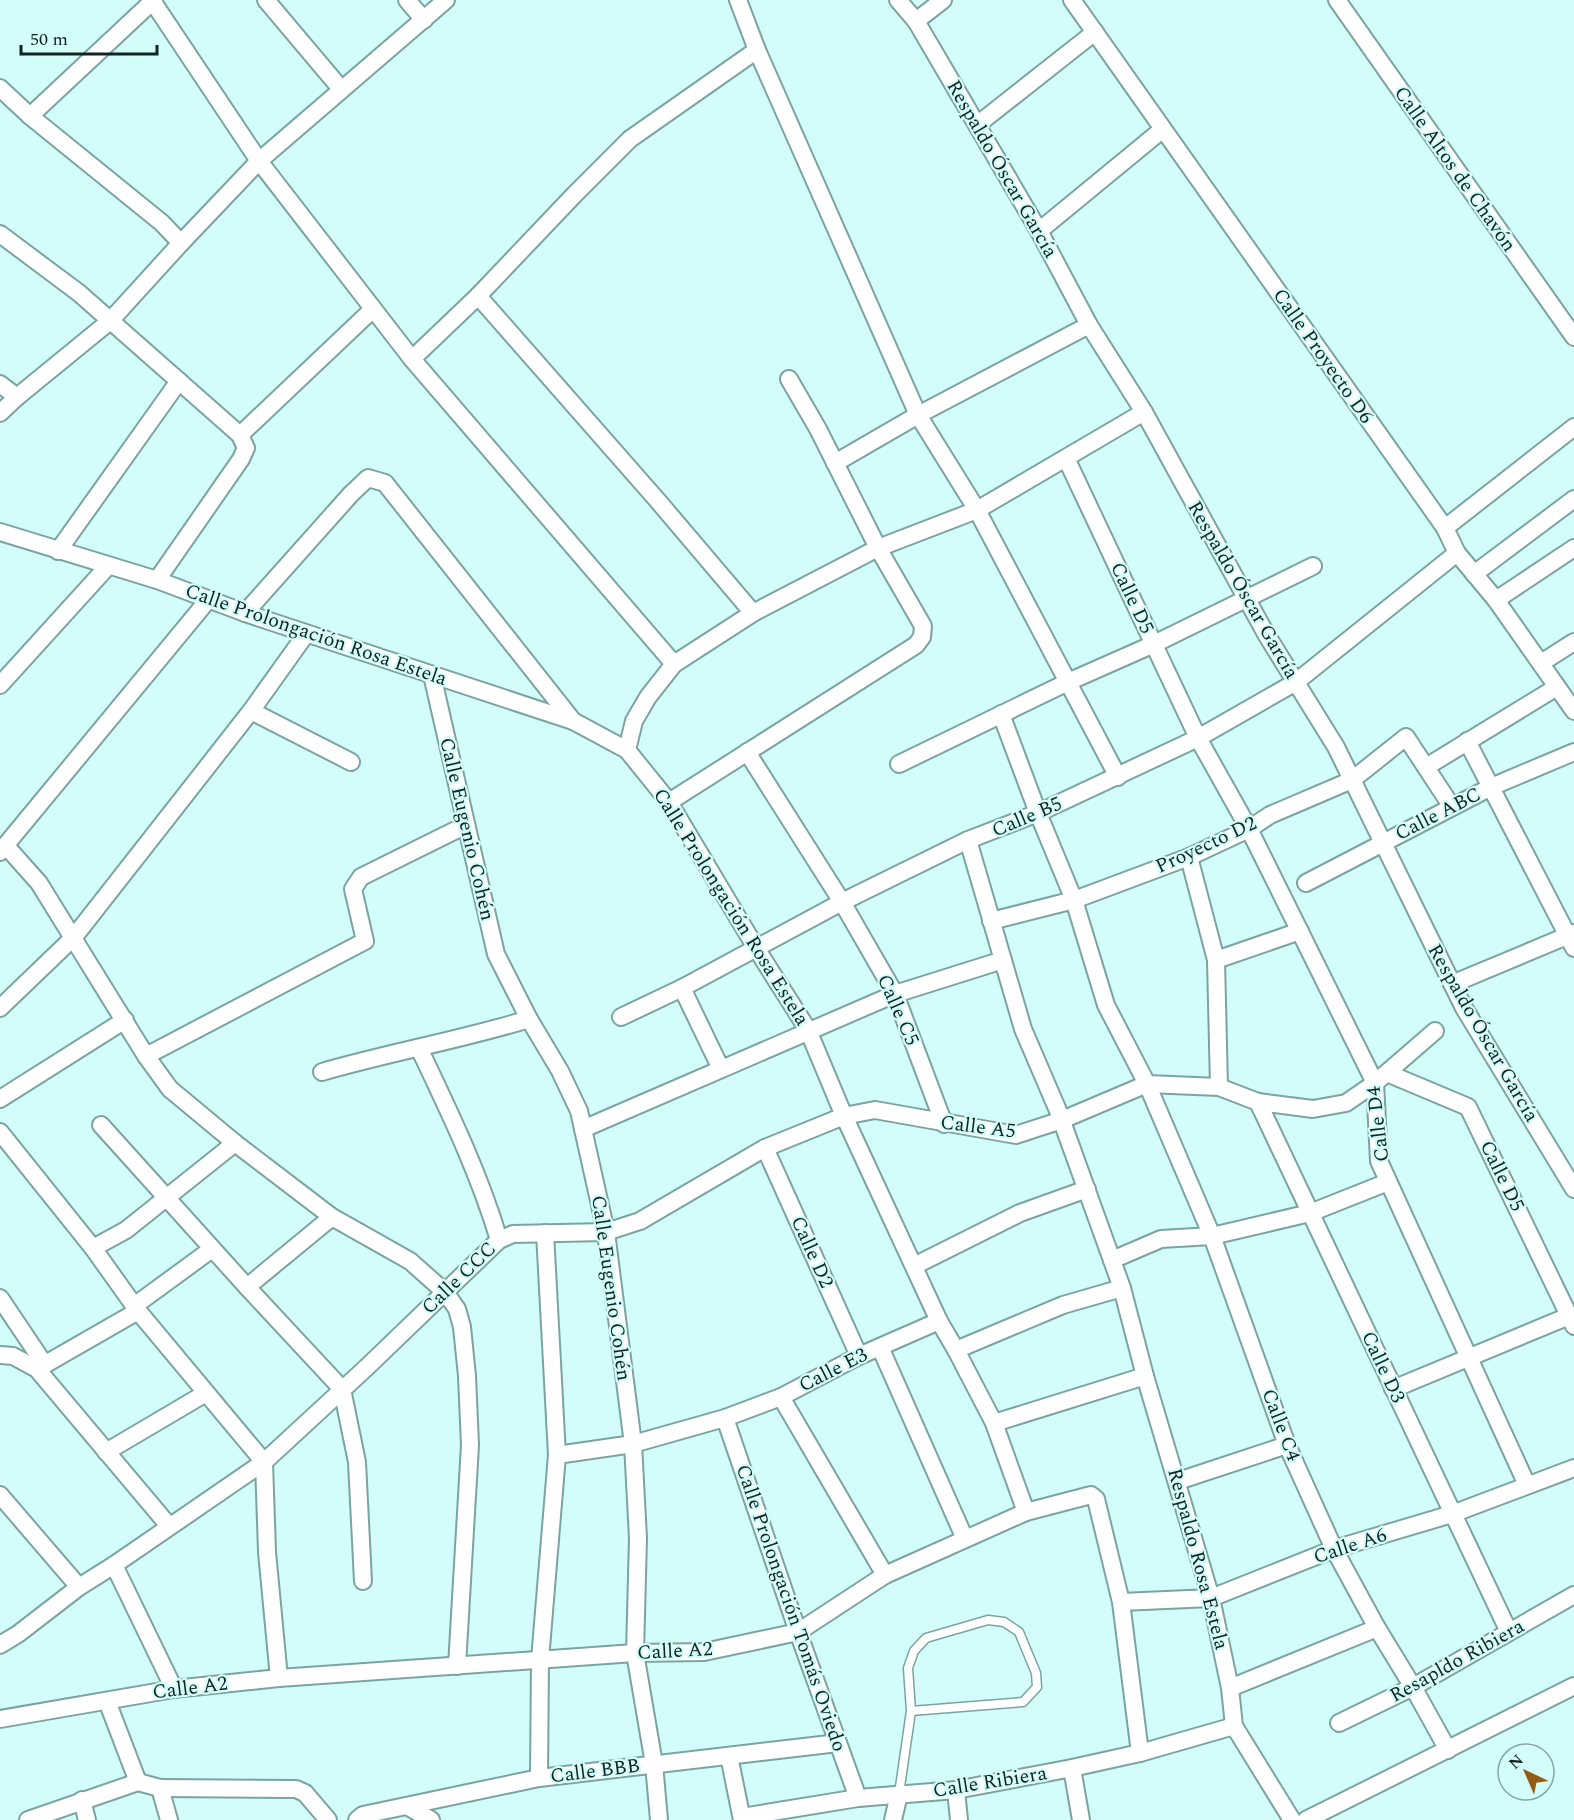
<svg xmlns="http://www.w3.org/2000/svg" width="1574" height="1820" viewBox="0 0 1574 1820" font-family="Spectral,serif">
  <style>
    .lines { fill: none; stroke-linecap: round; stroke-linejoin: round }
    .service-casing { stroke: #7ba4a1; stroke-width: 11 }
    .minor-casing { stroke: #7ba4a1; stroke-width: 20 }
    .service { stroke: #fff; stroke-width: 8 }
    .minor { stroke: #fff; stroke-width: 16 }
    .labels { text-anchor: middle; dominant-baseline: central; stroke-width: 4.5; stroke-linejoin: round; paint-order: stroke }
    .street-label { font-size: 20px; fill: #132322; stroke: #d2fdfa }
  </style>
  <rect width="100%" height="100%" fill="#d2fdfa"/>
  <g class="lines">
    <g class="service-casing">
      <polyline id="service" points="899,1794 911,1711 908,1668 914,1651 926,1638 988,1620 1004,1622 1019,1632 1036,1673 1037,1687 1023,1702 911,1711"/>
    </g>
    <g class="minor-casing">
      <g id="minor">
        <polyline points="266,0 341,89"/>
        <polyline points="407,0 424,20"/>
        <polyline points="738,0 757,50 918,415 977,510 1118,777"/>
        <polyline points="898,0 916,21 1039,231 1089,325 1144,412 1266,634 1336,747 1464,1008 1574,1189"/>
        <polyline points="1072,0 1445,528 1457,553 1496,600 1574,711"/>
        <polyline points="1337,0 1574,337"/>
        <polyline points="153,2 259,161 412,359 674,664"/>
        <polyline points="916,21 943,0"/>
        <polyline points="0,88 30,116 162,223 181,243 110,321 17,397 0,384"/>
        <polyline points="30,116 154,0"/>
        <polyline points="977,125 1095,32"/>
        <polyline points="1039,231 1163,129"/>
        <polyline points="0,234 79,293 240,435 246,448 241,459 157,580"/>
        <polyline points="181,243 259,161 446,0"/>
        <polyline points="478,296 658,501 753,613"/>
        <polyline points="412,359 478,296 575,194 630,139 757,50"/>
        <polyline points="0,413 17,397"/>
        <polyline points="240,435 373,309"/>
        <polyline points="1066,458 1198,738 1249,829 1375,1083 1379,1161 1527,1485"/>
        <polyline points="835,463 918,415 1089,325"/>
        <polyline points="1445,528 1574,427"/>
        <polyline points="0,532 157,580 245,613 573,721 627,750 669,802 756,948 808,1030 844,1116 939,1321 956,1350 994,1423 1026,1512"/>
        <polyline points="58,551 179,381"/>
        <polyline points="1474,574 1574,499"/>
        <polyline points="1496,600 1574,548"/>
        <polyline points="245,613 351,494 368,478 385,483 573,721"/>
        <polyline points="1541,663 1574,642"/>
        <polyline points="432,675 496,954 529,1019 560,1071 579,1111 606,1232 633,1444 638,1538 635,1653 654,1764 659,1820"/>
        <polyline points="0,685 108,566"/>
        <polyline points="251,711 351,762"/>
        <polyline points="1001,714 1038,813 1074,900 1106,1005 1147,1084 1212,1236 1287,1445 1334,1549 1377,1628 1413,1687 1448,1750"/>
        <polyline points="1467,741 1574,948"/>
        <polyline points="627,750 634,721 648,697 674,664 753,613 878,548 977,510 1144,412"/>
        <polyline points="747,752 842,902 895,994 944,1124"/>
        <polyline points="899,764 1068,682 1154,644 1313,566"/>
        <polyline points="1426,767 1557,687"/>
        <polyline points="669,802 916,645 922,637 923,626 878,548 818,429 789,379"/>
        <polyline points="968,840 1023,1029 1059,1113 1122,1288 1145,1376 1211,1598 1230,1688 1234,1726 1292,1820"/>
        <polyline points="6,846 39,883 146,1056 170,1089 235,1143 332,1217 410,1261 445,1292 457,1309 462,1327 467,1376 470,1445 457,1666"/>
        <polyline points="0,852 208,600"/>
        <polyline points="1189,857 1216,960 1219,1087"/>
        <polyline points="1306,883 1491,787 1574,752"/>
        <polyline points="991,921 1074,900 1189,857 1249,829 1270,815 1352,780 1406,737 1452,807"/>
        <polyline points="1216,960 1300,931"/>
        <polyline points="1452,984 1574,933"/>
        <polyline points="682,988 721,1069"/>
        <polyline points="0,1008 74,937 251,711 306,634"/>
        <polyline points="621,1017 682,988 842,902 968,840 1038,813 1198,738 1296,682 1457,553"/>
        <path d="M419 1048C449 1111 479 1173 499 1240"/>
        <polyline points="146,1056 365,941 353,889 361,877 466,825"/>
        <path d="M322 1072C391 1052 461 1040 529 1019"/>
        <polyline points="1387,1073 1468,1107 1574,1326"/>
        <polyline points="0,1099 125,1020"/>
        <polyline points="1258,1102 1509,1632"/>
        <polyline points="101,1125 247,1287 342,1389 357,1462 363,1581"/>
        <polyline points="583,1129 895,994 1003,960"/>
        <polyline points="0,1132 93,1248 138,1311 264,1462 267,1552 279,1678"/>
        <polyline points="765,1148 859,1356"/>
        <polyline points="93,1248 126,1230 235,1143"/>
        <polyline points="1112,1260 1161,1239 1212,1236 1310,1213 1388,1182"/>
        <polyline points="914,1266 1020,1213 1087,1189"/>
        <polyline points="247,1287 332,1217"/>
        <polyline points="0,1298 45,1365"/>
        <polyline points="134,1306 212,1249"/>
        <polyline points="880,1347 965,1539"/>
        <polyline points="956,1350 1063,1305 1122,1288"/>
        <polyline points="0,1355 13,1356 37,1369 169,1526"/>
        <polyline points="37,1369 138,1311"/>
        <polyline points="1393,1389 1569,1316"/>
        <polyline points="781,1397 885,1575"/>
        <polyline points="725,1418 798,1632 858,1798"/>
        <polyline points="994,1423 1145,1376"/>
        <polyline points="106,1452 206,1393"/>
        <polyline points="557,1455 633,1444 725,1418 781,1397 859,1356 939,1321"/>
        <polyline points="1178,1481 1287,1445"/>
        <polyline points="0,1495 79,1587"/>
        <polyline points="114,1565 264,1462 367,1367 499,1240 513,1234 606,1232 640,1221 765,1148 844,1116 875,1110 1016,1135 1062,1120 1147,1084 1219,1087 1258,1102 1313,1109 1346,1103 1375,1083 1435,1031"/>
        <polyline points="1121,1602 1211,1598 1334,1549 1452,1514 1574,1468"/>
        <polyline points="0,1645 18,1634 79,1587 114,1565 174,1689"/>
        <polyline points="1230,1688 1377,1628"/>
        <polyline points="107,1701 138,1782"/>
        <polyline points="0,1719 174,1689 279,1678 635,1653 704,1652 798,1632 885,1575 1026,1512 1091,1495 1096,1499 1121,1602 1140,1753"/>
        <polyline points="1339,1723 1413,1687 1574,1595"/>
        <polyline points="729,1756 742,1820"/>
        <polyline points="1072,1768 1081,1820"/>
        <polyline points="539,1778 540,1660 557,1455 545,1233"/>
        <polyline points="160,1788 296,1789 305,1793 328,1820"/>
        <polyline points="956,1790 959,1820"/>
        <polyline points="82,1800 87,1820"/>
        <polyline points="407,1806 431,1820"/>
        <polyline points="742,1817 858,1798 956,1790 1072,1768 1140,1753 1234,1726"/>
        <polyline points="28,1820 138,1782 160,1788 169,1820"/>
        <polyline points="357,1820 363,1815 539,1778 838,1743"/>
        <polyline points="893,1820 899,1794"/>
        <polyline points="1306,1820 1574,1686"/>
      </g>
    </g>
    <use href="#service" class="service"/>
    <use href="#minor" class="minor"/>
  </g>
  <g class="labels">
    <g class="street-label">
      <text transform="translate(1002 169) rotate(60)">Respaldo Óscar García</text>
      <text transform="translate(1455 169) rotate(55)">Calle Altos de Chavón</text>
      <text transform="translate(1323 356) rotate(55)">Calle Proyecto D6</text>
      <text transform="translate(1243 590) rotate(60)">Respaldo Óscar García</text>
      <text transform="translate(1132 598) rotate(65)">Calle D5</text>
      <text transform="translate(316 635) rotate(19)">Calle Prolongación Rosa Estela</text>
      <text transform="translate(1438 814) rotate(-27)">Calle ABC</text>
      <text transform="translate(1027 817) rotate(-23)">Calle B5</text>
      <text transform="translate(467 829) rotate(77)">Calle Eugenio Cohén</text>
      <text transform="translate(1206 845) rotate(-25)">Proyecto D2</text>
      <text transform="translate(731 907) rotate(58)">Calle Prolongación Rosa Estela</text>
      <text transform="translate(898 1010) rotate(66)">Calle C5</text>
      <text transform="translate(1483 1033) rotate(60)">Respaldo Óscar García</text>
      <text transform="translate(1378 1124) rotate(-97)">Calle D4</text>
      <text transform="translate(978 1127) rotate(7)">Calle A5</text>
      <text transform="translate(1502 1176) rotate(64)">Calle D5</text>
      <text transform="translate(812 1252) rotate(66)">Calle D2</text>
      <text transform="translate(459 1278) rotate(-44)">Calle CCC</text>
      <text transform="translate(611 1288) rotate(82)">Calle Eugenio Cohén</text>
      <text transform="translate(1383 1367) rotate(65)">Calle D3</text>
      <text transform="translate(833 1370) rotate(-27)">Calle E3</text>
      <text transform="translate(1281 1425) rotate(69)">Calle C4</text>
      <text transform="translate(1350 1546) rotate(-18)">Calle A6</text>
      <text transform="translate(1198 1559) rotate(75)">Respaldo Rosa Estela</text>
      <text transform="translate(791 1608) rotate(71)">Calle Prolongación Tomás Oviedo</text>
      <text transform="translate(675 1651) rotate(-3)">Calle A2</text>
      <text transform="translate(1457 1661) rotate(-29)">Resapldo Ribiera</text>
      <text transform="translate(190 1688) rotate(-7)">Calle A2</text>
      <text transform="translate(595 1771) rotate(-7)">Calle BBB</text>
      <text transform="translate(990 1782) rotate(-9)">Calle Ribiera</text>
    </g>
  </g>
  <g transform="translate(1526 1772) rotate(316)"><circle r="28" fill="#d2fdfa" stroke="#86a6a4" stroke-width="1.5"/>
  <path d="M0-4.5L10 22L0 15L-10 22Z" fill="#945d15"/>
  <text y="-9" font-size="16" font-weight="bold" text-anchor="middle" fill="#132322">N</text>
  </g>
  <path d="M21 45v9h136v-9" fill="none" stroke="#132322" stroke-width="3"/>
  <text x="30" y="45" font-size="18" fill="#132322" stroke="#d2fdfa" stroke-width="4.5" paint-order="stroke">50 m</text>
</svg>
